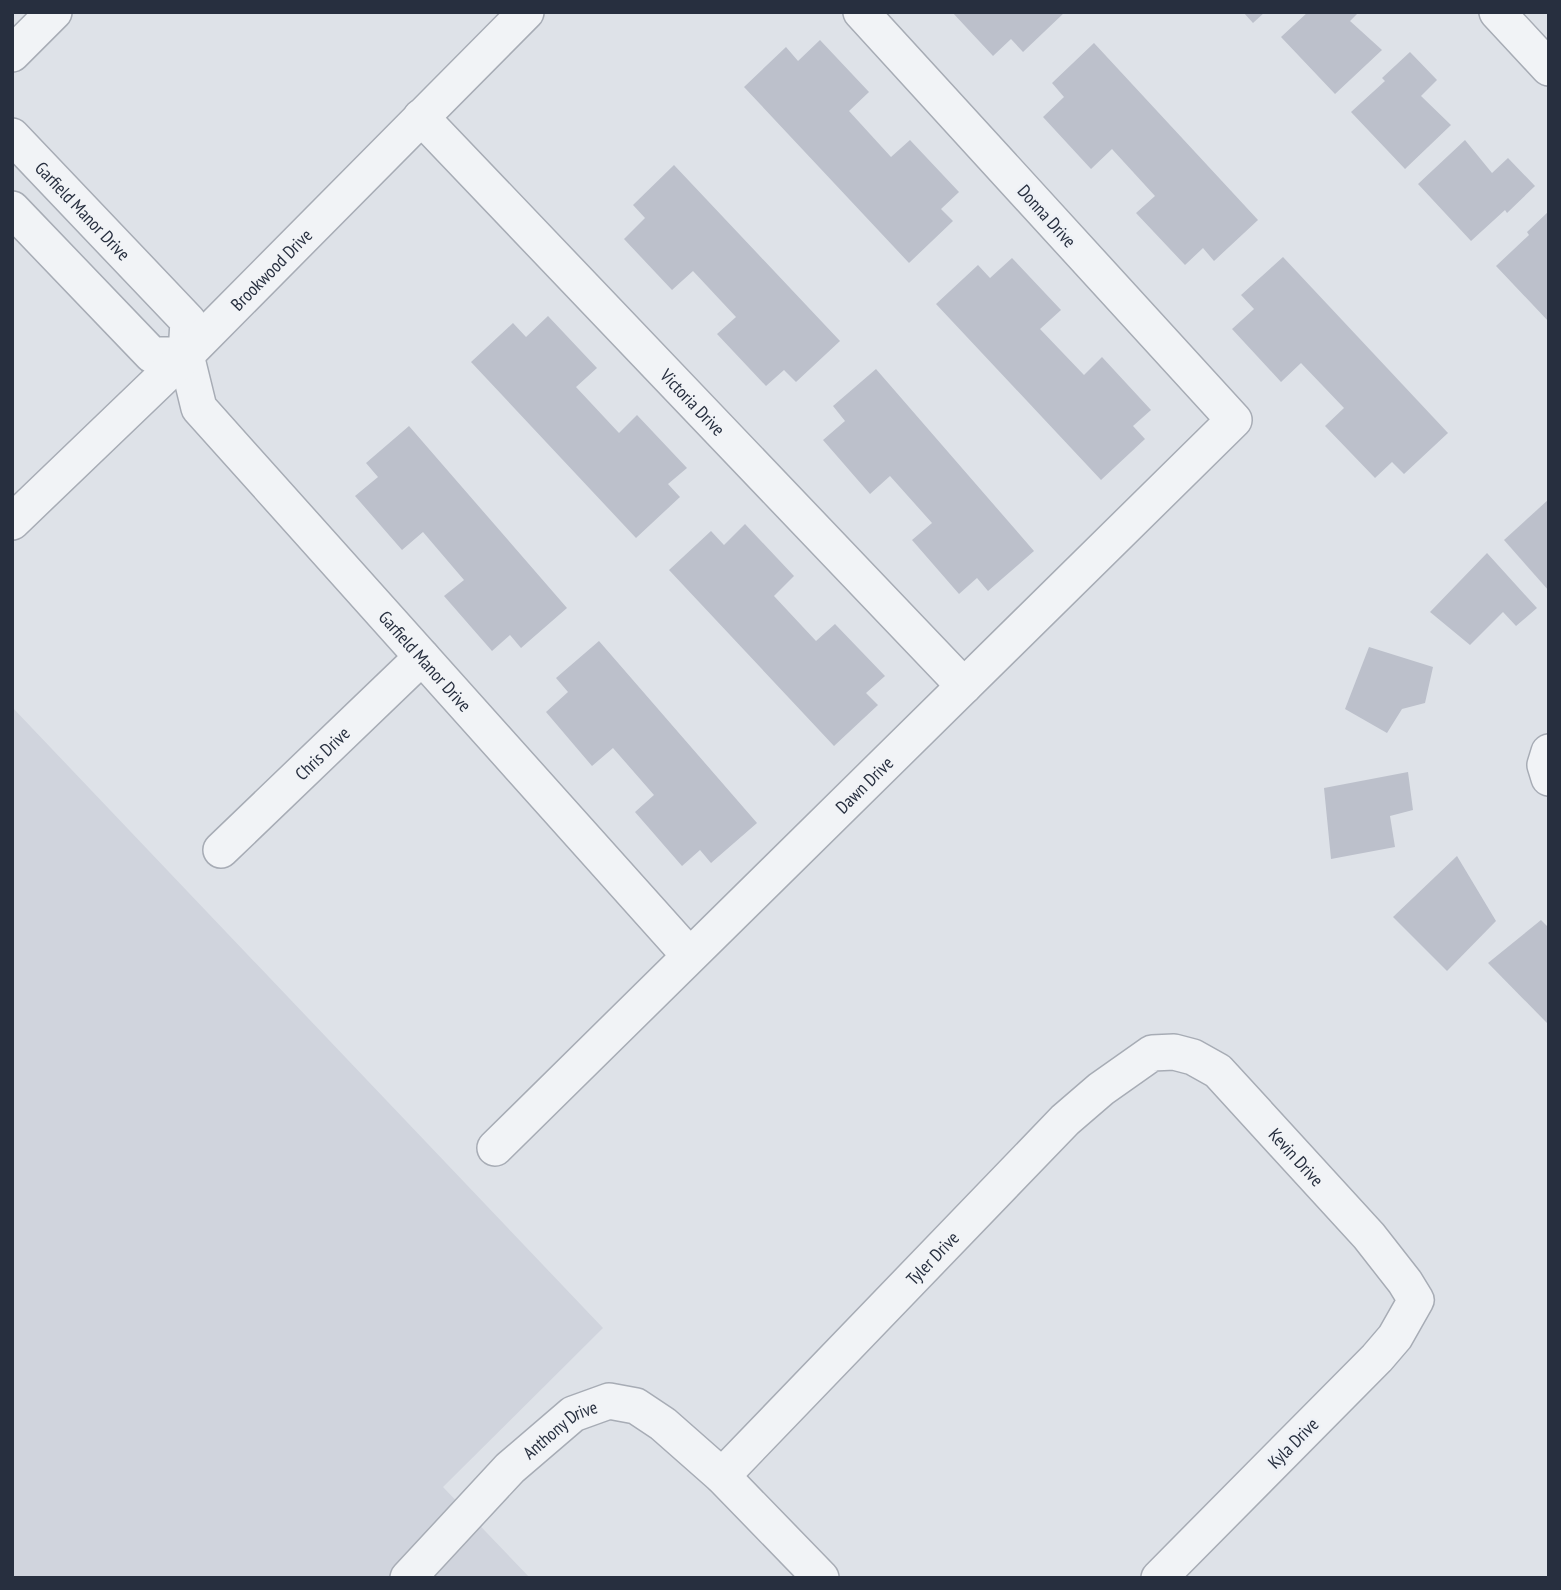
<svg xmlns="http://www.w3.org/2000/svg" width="1561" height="1590" viewBox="0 0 1561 1590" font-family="'PT Sans Narrow',sans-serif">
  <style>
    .built { fill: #d0d4dd }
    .building { fill: #bcc0cb }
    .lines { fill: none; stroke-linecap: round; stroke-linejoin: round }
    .minor-casing { stroke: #a7acb5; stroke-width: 38 }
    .minor { stroke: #f1f3f6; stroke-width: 35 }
    .labels { text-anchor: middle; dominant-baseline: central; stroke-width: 5; stroke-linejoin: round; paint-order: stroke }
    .street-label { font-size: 18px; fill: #272f3f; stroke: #eef1f6 }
  </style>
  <rect width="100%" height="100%" fill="#dee2e8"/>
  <polygon class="built" points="12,707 603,1328 443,1487 530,1578 12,1578"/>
  <g class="building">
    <polygon points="952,12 1065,12 1023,52 1011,39 993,56"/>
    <polygon points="1243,12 1265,12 1253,23"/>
    <polygon points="1308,12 1359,12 1350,21 1382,50 1335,94 1281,37"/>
    <polygon points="820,40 869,92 849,111 891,157 910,140 959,192 941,209 953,221 909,263 744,87 786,47 798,61"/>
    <polygon points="1094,43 1258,220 1214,261 1203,248 1185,265 1136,213 1155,196 1112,149 1091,169 1043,117 1064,97 1052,83"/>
    <polygon points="1410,52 1437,80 1421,96 1451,125 1405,169 1351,112 1385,81 1382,78"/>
    <polygon points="1465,140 1492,173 1508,158 1535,186 1507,213 1505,210 1471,241 1418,184"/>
    <polygon points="674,165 840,341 796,382 784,370 766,386 717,334 736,317 693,271 672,290 624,239 645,218 633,205"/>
    <polygon points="1549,211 1549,322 1496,266 1529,235 1527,232"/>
    <polygon points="1283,257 1448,433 1404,474 1392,462 1375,478 1325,426 1344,408 1301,363 1281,382 1232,329 1254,309 1241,295"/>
    <polygon points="1012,258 1061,310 1040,329 1084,375 1102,357 1151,410 1133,426 1145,439 1101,480 936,304 978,265 990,278"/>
    <polygon points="548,316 597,368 576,387 619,433 637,415 687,468 668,484 680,497 636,538 471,362 513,323 526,337"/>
    <polygon points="876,369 1034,551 988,591 977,578 959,594 912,540 932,523 890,476 870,494 823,440 845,421 833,406"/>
    <polygon points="409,426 567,608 521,648 510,635 492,651 444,596 464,580 423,532 402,550 355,496 378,477 366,463"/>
    <polygon points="1549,499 1549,591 1504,540"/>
    <polygon points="745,524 794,576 774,596 816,641 835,624 885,676 866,693 878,705 834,746 669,570 711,531 724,545"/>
    <polygon points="1487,553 1537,608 1516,626 1503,612 1470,645 1430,612"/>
    <polygon points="599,641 757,823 711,863 700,850 682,866 635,812 654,795 613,748 592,766 546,712 568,692 556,678"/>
    <polygon points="1369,647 1433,667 1425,703 1402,709 1387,733 1345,709"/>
    <polygon points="1408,772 1413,810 1390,816 1395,847 1331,859 1324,788"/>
    <polygon points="1457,856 1496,921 1447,971 1393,917"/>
    <polygon points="1541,920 1549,928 1547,1023 1488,963"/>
  </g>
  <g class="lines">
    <g class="minor-casing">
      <g id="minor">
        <polyline points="1497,12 1549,68"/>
        <polyline points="12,54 54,12"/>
        <path id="s1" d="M421 117 964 686"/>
        <path id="s2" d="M12 136 188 321 186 355H152L12 209"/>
        <path id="s3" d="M186 355 199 408 689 955"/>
        <path id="s4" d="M12 522 186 355 526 12"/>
        <polyline points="1549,752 1545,765 1549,778"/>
        <path id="s5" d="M221 850 422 657"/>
        <path id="s6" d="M495 1148 1234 420 861 12"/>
        <path id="s7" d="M722 1476 1065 1120 1101 1089 1152 1053 1174 1052 1193 1057 1218 1071 1369 1236 1405 1282 1416 1300 1395 1337 1377 1358 1159 1578"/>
        <path id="s8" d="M408 1578 510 1468 573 1414 609 1401 636 1406 663 1424 722 1476 821 1578"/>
      </g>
    </g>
    <use href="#minor" class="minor"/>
  </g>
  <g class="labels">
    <g class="street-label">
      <text stroke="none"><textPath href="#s2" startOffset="103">Garfield Manor Drive</textPath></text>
      <text transform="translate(1047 216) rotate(48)">Donna Drive</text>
      <text stroke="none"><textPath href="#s4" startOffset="362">Brookwood Drive</textPath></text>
      <text stroke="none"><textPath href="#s1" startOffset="394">Victoria Drive</textPath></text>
      <text stroke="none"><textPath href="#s3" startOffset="394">Garfield Manor Drive</textPath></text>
      <text stroke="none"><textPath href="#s5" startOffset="140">Chris Drive</textPath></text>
      <text stroke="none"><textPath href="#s6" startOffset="518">Dawn Drive</textPath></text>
      <text stroke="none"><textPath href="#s7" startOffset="791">Kevin Drive</textPath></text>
      <text stroke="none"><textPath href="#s7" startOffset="303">Tyler Drive</textPath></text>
      <text stroke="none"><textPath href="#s8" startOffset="214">Anthony Drive</textPath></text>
      <text transform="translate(1293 1443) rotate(-45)">Kyla Drive</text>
    </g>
  </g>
  <rect width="1561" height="1590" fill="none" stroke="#272f3f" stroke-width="28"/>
</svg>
